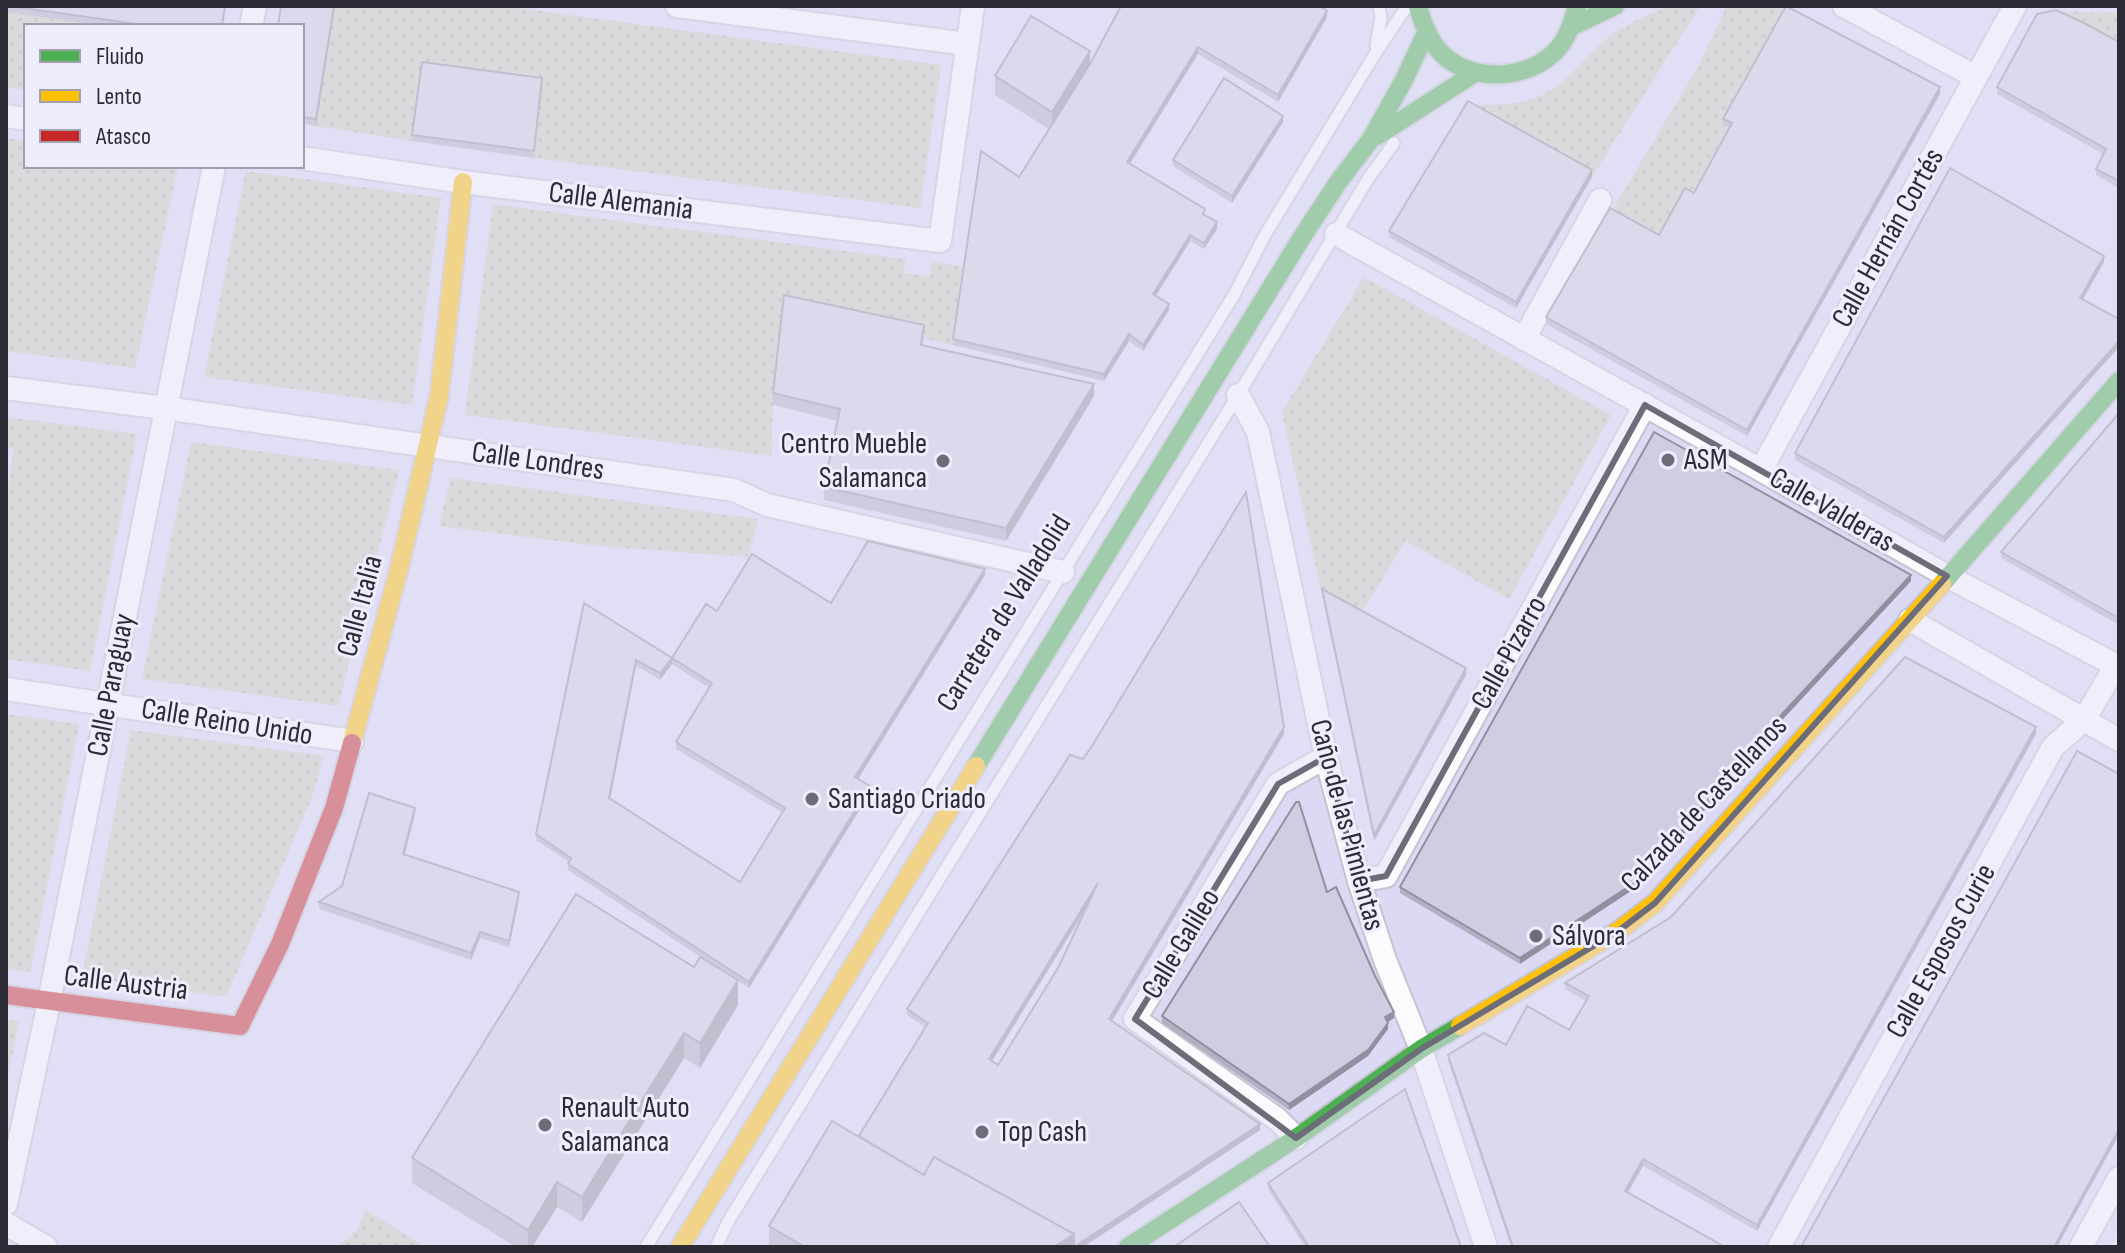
<svg xmlns="http://www.w3.org/2000/svg" width="2125" height="1253" viewBox="0 0 2125 1253" font-family="'Sofia Sans Condensed',sans-serif">
  <style>
    .built { fill: #dbd9f4; fill-rule: evenodd }
    .grass { fill: url(#grass-dots) }
    .lines { fill: none; stroke-linecap: round; stroke-linejoin: round }
    .lane-casing { stroke: #c4c3d0; stroke-width: 15 }
    .street-casing { stroke: #c4c3d0; stroke-width: 26 }
    .fast-casing { stroke: #c4c3d0; stroke-width: 22 }
    .slow-casing { stroke: #c4c3d0; stroke-width: 22 }
    .jam-casing { stroke: #c4c3d0; stroke-width: 22 }
    .lane { stroke: #fbfbfe; stroke-width: 11 }
    .street { stroke: #fbfbfe; stroke-width: 22 }
    .fast { stroke: #4caf50; stroke-width: 18 }
    .slow { stroke: #ffc107; stroke-width: 18 }
    .jam { stroke: #c62828; stroke-width: 18 }
    .wall { fill: #b3b0c3; fill-rule: evenodd }
    .shaded-wall { fill: #92909f }
    .building { fill: #d0cde3; stroke: #92909f; stroke-width: 2; fill-rule: evenodd }
    .marked { fill: none; stroke: #6d6c79; stroke-width: 6; stroke-linejoin: round }
    .poi-dot { fill: #6d6c79; stroke: #eeedfe; stroke-width: 3 }
    .labels { text-anchor: middle; dominant-baseline: central; stroke-width: 6; stroke-linejoin: round; paint-order: stroke }
    .street-label { font-size: 30px; fill: #2c2c36; stroke: #eeedfe }
    .poi-label { font-size: 30px; fill: #2c2c36; stroke: #eeedfe; text-anchor: start }
  </style>
  <defs>
    <pattern id="grass-dots" width="8" height="8" patternUnits="userSpaceOnUse" patternTransform="scale(2)"><rect width="8" height="8" fill="#c7cfba"/><path d="M2 2h.1M6 6h.1" fill="none" stroke="#abb2a0" stroke-width="1.8" stroke-linecap="round"/></pattern>
  </defs>
  <rect width="100%" height="100%" fill="#e6e4f5"/>
  <path class="built" d="M6 6H2119V1233L2111 1247H6ZM26 26H302V166H26Z"/>
  <g class="grass">
    <polygon points="335,6 503,6 941,65 920,208 534,158 541,84 422,69 412,141 316,126"/>
    <path d="M1672 6H1700L1592 177 1470 105C1492 106 1517 105 1538 97 1567 85 1582 59 1605 40 1625 24 1648 14 1672 6Z"/>
    <polygon points="1737,6 1777,6 1786,12 1724,125 1732,130 1695,199 1659,241 1610,214 1698,67 1726,8"/>
    <polygon points="2043,11 2119,13 2119,44"/>
    <polygon points="6,12 106,26 26,26 26,90 6,87"/>
    <polygon points="6,138 26,141 26,166 178,166 135,368 6,351"/>
    <polygon points="246,171 441,198 412,405 204,377"/>
    <polygon points="493,204 905,259 904,273 930,276 932,262 965,267 953,345 924,338 773,405 771,456 465,415"/>
    <polygon points="1364,277 1611,415 1509,599 1406,541 1359,616 1322,595 1282,412"/>
    <polygon points="6,417 137,434 90,671 6,659 6,502 14,448 6,447"/>
    <polygon points="191,442 399,470 338,706 142,679"/>
    <polygon points="451,478 758,519 748,557 598,546 439,526"/>
    <polygon points="6,714 79,724 30,972 6,969"/>
    <polygon points="131,730 324,756 312,797 226,997 82,977"/>
    <polygon points="6,1020 19,1021 6,1086"/>
    <polygon points="366,1210 425,1247 338,1247 357,1230"/>
  </g>
  <g class="lines">
    <g class="lane-casing">
      <g id="lane">
        <polyline points="1376,46 1381,18 1379,6"/>
        <polyline points="646,1247 1234,295 1265,235 1375,54 1407,6"/>
        <polyline points="716,1247 729,1220 1238,395 1368,179 1394,143"/>
      </g>
    </g>
    <g class="street-casing">
      <g id="street">
        <polyline points="677,6 967,44"/>
        <polyline points="1844,6 1976,77"/>
        <polyline points="251,26 255,6"/>
        <polyline points="6,116 26,119"/>
        <polyline points="302,158 463,182 940,241 973,6"/>
        <polyline points="1336,234 1761,470 1947,576 2119,667"/>
        <polyline points="1524,339 1600,200"/>
        <polyline points="6,388 165,408 734,490 767,505 1063,572"/>
        <polyline points="1238,395 1258,432 1326,757 1359,881 1385,960 1421,1049 1486,1247"/>
        <polyline points="1761,470 2015,6"/>
        <polyline points="1910,620 2119,740"/>
        <polyline points="6,689 352,741"/>
        <polyline points="1359,881 1386,876 1645,405"/>
        <polyline points="1296,1138 1277,1119 1135,1019 1278,784 1326,757"/>
        <polyline points="6,1204 49,1002 214,166"/>
        <polyline points="6,1224 46,1247"/>
        <polyline points="1779,1247 2053,747 2084,720 2116,665"/>
        <polyline points="2081,1247 2119,1178"/>
      </g>
    </g>
    <g class="fast-casing">
      <g id="fast">
        <path d="M1418 6C1423 26 1431 46 1448 59 1480 84 1535 78 1560 46 1569 34 1573 20 1577 6"/>
        <polyline points="1571,27 1615,6"/>
        <polyline points="1377,136 1475,73"/>
        <polyline points="1942,584 2119,381"/>
        <polyline points="976,766 1304,234 1339,181 1371,139 1404,80 1426,33"/>
        <polyline points="1128,1247 1296,1138 1421,1049 1460,1026"/>
      </g>
    </g>
    <g class="slow-casing">
      <g id="slow">
        <polyline points="352,743 399,569 439,397 463,182"/>
        <polyline points="1460,1026 1617,932 1655,903 1942,584"/>
        <polyline points="680,1247 976,766"/>
      </g>
    </g>
    <g class="jam-casing">
      <polyline id="jam" points="6,995 240,1026 280,944 334,808 352,743"/>
    </g>
    <use href="#lane" class="lane"/>
    <use href="#street" class="street"/>
    <use href="#fast" class="fast"/>
    <use href="#slow" class="slow"/>
    <use href="#jam" class="jam"/>
  </g>
  <g class="wall">
    <polygon points="6,6 226,6 223,26 106,26 6,12"/>
    <polygon points="281,6 335,6 316,126 302,123 302,26"/>
    <polygon points="1327,17 1278,102 1198,54 1130,164 1205,215 1217,229 1204,249 1190,241 1156,296 1169,310 1143,351 1129,341 1104,381 953,345 953,339 1019,177 1049,129 995,95 995,76 1090,64"/>
    <polygon points="2119,42 2119,188 2096,175 2096,169 2103,154 1997,94 1997,87"/>
    <polygon points="542,85 534,158 412,141 412,135"/>
    <polygon points="1940,94 1747,436 1546,324 1546,317 1659,235 1694,193 1729,128 1723,125 1723,119"/>
    <polygon points="1283,122 1232,203 1173,166 1173,160"/>
    <polygon points="1592,177 1516,308 1389,237 1389,231"/>
    <polygon points="2104,262 1944,543 1795,460 1795,453"/>
    <polygon points="924,338 923,345 1094,396 1006,541 824,500 824,487 837,421 773,405 773,393"/>
    <polygon points="2119,413 2119,625 2001,558 2001,552"/>
    <polygon points="985,575 858,779 870,793 749,988 738,981 738,1005 700,1068 684,1058 582,1222 557,1207 532,1247 516,1247 412,1183 412,1158 694,967 710,963 568,870 569,862 536,840 536,834 584,603 672,664 660,680 636,666 610,799 740,882 783,813 676,749 676,742 709,688 672,664 672,658 717,611 831,603"/>
    <polygon points="1911,581 1783,719 1640,885 1520,964 1400,893 1400,887"/>
    <polygon points="1322,589 1466,675 1374,841 1322,595"/>
    <path d="M1284 734 1112 1021 1260 1130 1083 1247H773L769 1245V1226L859 1136 925 1027 907 1015V1009L1083 759ZM1086 908 1058 968 998 1065 992 1061Z"/>
    <polygon points="2036,734 1757,1231 1643,1166 1628,1192 1725,1247 1511,1247 1448,1061 1448,1055 1506,1045 1569,1030 1586,1001 1565,989 1565,983"/>
    <polygon points="415,814 404,855 519,899 509,947 480,938 471,960 319,909 319,902 342,886"/>
    <polygon points="1162,1016 1394,1018 1387,1022 1388,1029 1368,1056 1289,1110 1162,1023"/>
    <polygon points="1268,1183 1461,1247 1305,1247 1268,1189"/>
  </g>
  <g class="shaded-wall">
    <polygon points="334,6 335,6 316,126 316,119"/>
    <polygon points="1327,11 1327,17 1278,102 1278,95"/>
    <polygon points="1198,47 1198,54 1127,168 1127,162"/>
    <polygon points="1090,51 1090,70 1052,131 1052,112"/>
    <polygon points="1940,87 1940,94 1747,436 1747,430"/>
    <polygon points="1283,116 1283,122 1232,203 1232,196"/>
    <polygon points="1592,170 1592,177 1516,308 1516,302"/>
    <polygon points="1217,222 1217,229 1204,249 1204,243"/>
    <polygon points="1190,235 1190,241 1153,300 1153,294"/>
    <polygon points="2104,256 2104,262 2080,304 2080,298"/>
    <polygon points="1169,304 1169,310 1143,351 1143,345"/>
    <polygon points="1129,334 1129,341 1104,381 1104,374"/>
    <polygon points="2119,341 2119,347 1944,543 1944,537"/>
    <polygon points="1094,384 1094,396 1006,541 1006,528"/>
    <polygon points="985,569 985,575 855,784 855,777"/>
    <polygon points="1911,575 1911,581 1783,719 1640,885 1520,964 1520,958 1783,713"/>
    <polygon points="672,658 672,664 660,680 660,673"/>
    <polygon points="636,660 636,666 609,805 609,798"/>
    <polygon points="1466,668 1466,675 1374,841 1374,835"/>
    <polygon points="1284,727 1284,734 1109,1026 1109,1019"/>
    <polygon points="2036,727 2036,734 1757,1231 1757,1225"/>
    <polygon points="870,786 870,793 749,988 749,982"/>
    <polygon points="415,808 415,814 403,861 403,854"/>
    <polygon points="1098,883 1098,889 989,1066 989,1059"/>
    <polygon points="519,892 519,899 509,947 509,941"/>
    <polygon points="480,932 480,938 471,960 471,953"/>
    <polygon points="738,980 738,1005 700,1068 700,1043"/>
    <polygon points="1394,1012 1394,1018 1385,1024 1385,1017"/>
    <polygon points="1388,1023 1388,1029 1368,1056 1289,1110 1289,1104"/>
    <polygon points="684,1033 684,1058 582,1222 582,1197"/>
    <polygon points="1260,1124 1260,1130 1083,1247 1054,1247"/>
    <polygon points="2119,1129 2119,1135 2057,1247 2054,1247"/>
    <polygon points="1643,1159 1643,1166 1625,1197 1625,1191"/>
    <polygon points="557,1182 557,1207 532,1247 528,1247 528,1230"/>
  </g>
  <g class="building">
    <polygon points="9,6 225,6 222,26 151,26"/>
    <polygon points="281,6 334,6 316,119 302,117 302,26 278,26"/>
    <polygon points="1121,6 1320,6 1327,11 1278,95 1198,47 1127,162 1205,209 1203,214 1217,222 1204,243 1190,235 1153,294 1169,304 1143,345 1129,334 1104,374 953,339 981,151 1019,177 1090,64"/>
    <polygon points="1786,6 1940,87 1747,430 1546,317 1610,208 1659,235 1685,188 1694,193 1732,123 1723,119"/>
    <polygon points="2056,10 2084,23 2119,42 2119,181 2096,169 2106,149 1997,87 2037,14"/>
    <polygon points="1031,16 1090,51 1052,112 995,76"/>
    <polygon points="422,62 542,78 534,151 412,135"/>
    <polygon points="1224,78 1283,116 1232,196 1173,160"/>
    <polygon points="1468,101 1592,170 1516,302 1389,231"/>
    <polygon points="1950,168 2104,256 2080,298 2119,319 2119,341 1944,537 1795,453"/>
    <polygon points="784,295 924,325 921,345 1094,384 1006,528 824,487 840,409 773,393"/>
    <polygon points="2119,413 2119,618 2001,552"/>
    <polygon points="1654,432 1911,575 1783,713 1640,879 1520,958 1400,887"/>
    <path d="M1246 492 1284 727 1109 1019 1260 1124 1074 1247V1234L934 1157 924 1175 859 1136 928 1023 907 1009 1070 755 1083 759 1092 746ZM1098 883 1058 968 998 1065 989 1059Z"/>
    <polygon points="868,541 985,569 855,777 870,786 749,982 568,864 571,858 536,834 584,603 672,658 660,673 636,660 609,798 740,882 785,808 676,742 712,683 672,658 706,604 717,611 752,554 831,603"/>
    <polygon points="1322,589 1466,668 1374,835"/>
    <polygon points="1905,657 2036,727 1757,1225 1643,1159 1625,1191 1725,1247 1513,1247 1448,1055 1484,1033 1506,1045 1527,1006 1569,1030 1589,996 1565,983 1671,917"/>
    <polygon points="2077,751 2119,774 2119,1129 2054,1247 1801,1247"/>
    <polygon points="369,793 415,808 403,854 519,892 509,941 480,932 471,953 319,902 342,886"/>
    <polygon points="1296,802 1299,802 1327,892 1336,887 1375,976 1394,1012 1385,1017 1388,1023 1368,1050 1289,1104 1162,1016"/>
    <polygon points="576,894 694,967 700,957 738,980 700,1043 684,1033 582,1197 557,1182 528,1230 412,1158"/>
    <polygon points="1405,1089 1461,1247 1309,1247 1268,1183"/>
    <polygon points="832,1121 924,1175 934,1157 1074,1234 1054,1247 805,1247 769,1226"/>
    <polygon points="1239,1202 1270,1247 1174,1247"/>
  </g>
  <path d="M0 0H2125V1253H0ZM1645 405 1947 576 1655 903 1617 932 1421 1049 1296 1138 1135 1019 1278 784 1326 757 1359 881 1386 876Z" fill="#e6e4f5" fill-opacity=".55" fill-rule="evenodd"/>
  <path class="marked" d="M1645 405 1947 576 1655 903 1617 932 1421 1049 1296 1138 1135 1019 1278 784 1326 757 1359 881 1386 876Z"/>
  <g class="poi-dot">
    <circle cx="1668" cy="460" r="8"/>
    <circle cx="943" cy="461" r="8"/>
    <circle cx="812" cy="799" r="8"/>
    <circle cx="1536" cy="936" r="8"/>
    <circle cx="545" cy="1125" r="8"/>
    <circle cx="982" cy="1132" r="8"/>
  </g>
  <g class="labels">
    <g class="street-label">
      <text transform="translate(621 201) rotate(7)">Calle Alemania</text>
      <text transform="translate(1888 238) rotate(-61)">Calle Hernán Cortés</text>
      <text transform="translate(538 461) rotate(8)">Calle Londres</text>
      <text transform="translate(1832 510) rotate(30)">Calle Valderas</text>
      <text transform="translate(360 606) rotate(-75)">Calle Italia</text>
      <text transform="translate(1004 613) rotate(-58)">Carretera de Valladolid</text>
      <text transform="translate(1509 653) rotate(-61)">Calle Pizarro</text>
      <text transform="translate(111 685) rotate(-79)">Calle Paraguay</text>
      <text transform="translate(227 722) rotate(9)">Calle Reino Unido</text>
      <text transform="translate(1704 804) rotate(-47)">Calzada de Castellanos</text>
      <text transform="translate(1347 825) rotate(75)">Caño de las Pimientas</text>
      <text transform="translate(1181 944) rotate(-59)">Calle Galileo</text>
      <text transform="translate(1941 951) rotate(-61)">Calle Esposos Curie</text>
      <text transform="translate(126 983) rotate(7)">Calle Austria</text>
    </g>
    <g class="poi-label">
      <text x="927" y="444" text-anchor="end">Centro Mueble<tspan x="927" dy="34">Salamanca</tspan></text>
      <text x="1684" y="460">ASM</text>
      <text x="828" y="799">Santiago Criado</text>
      <text x="1552" y="936">Sálvora</text>
      <text x="561" y="1108">Renault Auto<tspan x="561" dy="34">Salamanca</tspan></text>
      <text x="998" y="1132">Top Cash</text>
    </g>
  </g>
  <rect width="2125" height="1253" fill="none" stroke="#2c2c36" stroke-width="16"/>
  <rect x="24" y="24" width="280" height="144" fill="#eeedfe" stroke="#a0a0ae" stroke-width="2"/>
  <rect x="40" y="50" width="40" height="12" fill="#4caf50" stroke="#a0a0ae" stroke-width="2"/>
  <text x="96" y="64" font-size="24" fill="#2c2c36">Fluido</text>
  <rect x="40" y="90" width="40" height="12" fill="#ffc107" stroke="#a0a0ae" stroke-width="2"/>
  <text x="96" y="104" font-size="24" fill="#2c2c36">Lento</text>
  <rect x="40" y="130" width="40" height="12" fill="#c62828" stroke="#a0a0ae" stroke-width="2"/>
  <text x="96" y="144" font-size="24" fill="#2c2c36">Atasco</text>
</svg>
